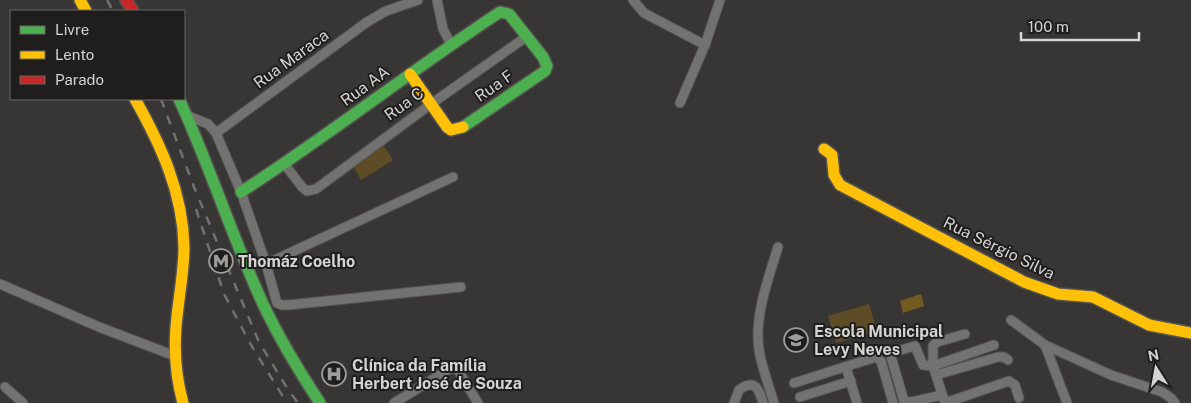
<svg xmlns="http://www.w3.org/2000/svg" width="1191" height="403" viewBox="0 0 1191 403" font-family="'Public Sans',sans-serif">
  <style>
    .green { fill: #5e4c27 }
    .water { fill: #735a21 }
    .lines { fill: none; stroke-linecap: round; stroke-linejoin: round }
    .street-casing { stroke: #535251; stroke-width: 11 }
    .fast-casing { stroke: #535251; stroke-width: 14 }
    .slow-casing { stroke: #535251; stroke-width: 14 }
    .jam-casing { stroke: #535251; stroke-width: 14 }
    .street { stroke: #727270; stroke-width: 9 }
    .fast { stroke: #4caf50; stroke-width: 11 }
    .slow { stroke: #ffc107; stroke-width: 11 }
    .jam { stroke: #c62828; stroke-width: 11 }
    .rail { stroke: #727170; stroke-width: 2.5; stroke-dasharray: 9 9; stroke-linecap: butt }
    .labels { text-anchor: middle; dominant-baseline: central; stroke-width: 4; stroke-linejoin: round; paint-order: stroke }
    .street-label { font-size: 16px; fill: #d5d4d1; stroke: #1f1e1c }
    .poi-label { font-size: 16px; font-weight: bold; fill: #d5d4d1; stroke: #1f1e1c; text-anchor: start }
  </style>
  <rect width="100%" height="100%" fill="#383634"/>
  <g class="green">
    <polygon points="382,143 393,160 361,180 351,163"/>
    <polygon points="869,304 877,331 836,343 828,316"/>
  </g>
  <polygon class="water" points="921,294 924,306 903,313 900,301"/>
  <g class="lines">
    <g class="street-casing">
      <g id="street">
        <polyline points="437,0 443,29 451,44"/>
        <polyline points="633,0 644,13 705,45"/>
        <polyline points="680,103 705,45 720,0"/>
        <polyline points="186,115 208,124 216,133 367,22 386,11 418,0"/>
        <polyline points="216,133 241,192 266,264 277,303 282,305 288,305 461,287"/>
        <polyline points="285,165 302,187 307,191 316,189 431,104 526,37"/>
        <polyline points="266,264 453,177"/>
        <polyline points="0,284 99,327 175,356"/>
        <polyline points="1011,320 1045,345 1111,375 1162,392 1171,398 1175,403"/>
        <polyline points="1045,345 1067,403"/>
        <polyline points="846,367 857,403"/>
        <polyline points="936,375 998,357 1004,357 1008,360"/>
        <polyline points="794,383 876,357 881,361 893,403"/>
        <polyline points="5,387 23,403"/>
        <polyline points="942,395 911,402 904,401 890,353 915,346 923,365 933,366 994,345"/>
        <polyline points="800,397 851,381"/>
        <polyline points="394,403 451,368 458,370 478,403"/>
        <path d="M734 403 739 390C755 378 759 389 763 403"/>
        <path d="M774 403C769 386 762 368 759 350 754 316 768 280 778 247"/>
        <polyline points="945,403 933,366 933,346 937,342 965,334"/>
        <polyline points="945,403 1009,381 1015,385 1019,398"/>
      </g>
    </g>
    <g class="fast-casing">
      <g id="fast">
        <path d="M179 99C210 166 232 237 263 304 279 338 299 371 320 403"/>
        <path d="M241 192C329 135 412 70 500 12L509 14 543 57 547 66 545 71 463 127"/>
      </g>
    </g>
    <g class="slow-casing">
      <g id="slow">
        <polyline points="80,0 86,11"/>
        <polyline points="410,74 447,127 451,130 463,127"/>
        <path d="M135 99C161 145 183 193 184 247 184 274 178 300 176 327 174 353 176 378 183 403"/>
        <polyline points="824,149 832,155 834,175 840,185 1024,282 1058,294 1093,297 1149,325 1191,333"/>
      </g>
    </g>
    <g class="jam-casing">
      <polyline id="jam" points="126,0 133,11"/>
    </g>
    <use href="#street" class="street"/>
    <use href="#fast" class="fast"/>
    <use href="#slow" class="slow"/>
    <use href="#jam" class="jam"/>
    <g class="rail">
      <polyline points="107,0 113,11"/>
      <polyline points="161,99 194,187 259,342 289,391 298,403"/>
      <polyline points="196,209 224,294 251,345 287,403"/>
    </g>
  </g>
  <defs>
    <g id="metro-ring" transform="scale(1.25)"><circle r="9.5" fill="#1f1e1c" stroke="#9e9d9a" stroke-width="1.5"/><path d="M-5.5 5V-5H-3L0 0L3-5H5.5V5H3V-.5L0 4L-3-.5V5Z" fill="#9e9d9a"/></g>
    <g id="school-ring" transform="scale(1.25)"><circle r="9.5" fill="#1f1e1c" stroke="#9e9d9a" stroke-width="1.5"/><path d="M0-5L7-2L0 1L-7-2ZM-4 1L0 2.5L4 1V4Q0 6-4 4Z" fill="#9e9d9a"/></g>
    <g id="hospital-ring" transform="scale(1.25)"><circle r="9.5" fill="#1f1e1c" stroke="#9e9d9a" stroke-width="1.5"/><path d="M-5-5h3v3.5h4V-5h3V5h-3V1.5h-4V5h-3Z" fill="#9e9d9a"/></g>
  </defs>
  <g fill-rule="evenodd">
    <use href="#metro-ring" x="221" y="261"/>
    <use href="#school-ring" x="796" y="340"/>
    <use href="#hospital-ring" x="334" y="374"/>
  </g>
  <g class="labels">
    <g class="street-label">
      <text transform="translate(291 59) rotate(-36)">Rua Maraca</text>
      <text transform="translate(365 86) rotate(-36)">Rua AA</text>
      <text transform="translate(494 86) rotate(-35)">Rua F</text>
      <text transform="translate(404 104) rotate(-36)">Rua C</text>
      <text transform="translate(999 248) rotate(26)">Rua Sérgio Silva</text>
    </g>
    <g class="poi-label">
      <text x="238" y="261">Thomáz Coelho</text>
      <text x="814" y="331">Escola Municipal<tspan x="814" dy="18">Levy Neves</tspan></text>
      <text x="352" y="365">Clínica da Família<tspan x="352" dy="18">Herbert José de Souza</tspan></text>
    </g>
  </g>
  <rect x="10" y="10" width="175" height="90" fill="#1f1e1c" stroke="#686764"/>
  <rect x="20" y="26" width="25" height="8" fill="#4caf50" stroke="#686764"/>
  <text x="55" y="35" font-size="15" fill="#d5d4d1">Livre</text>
  <rect x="20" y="51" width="25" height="8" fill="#ffc107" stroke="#686764"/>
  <text x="55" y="60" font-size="15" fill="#d5d4d1">Lento</text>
  <rect x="20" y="76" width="25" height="8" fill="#c62828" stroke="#686764"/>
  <text x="55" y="85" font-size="15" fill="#d5d4d1">Parado</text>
  <g transform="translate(1156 368) rotate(349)" stroke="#1f1e1c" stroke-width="4" paint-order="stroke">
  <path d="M0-4L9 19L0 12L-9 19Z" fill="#d5d4d1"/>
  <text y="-8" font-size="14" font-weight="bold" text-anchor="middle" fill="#d5d4d1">N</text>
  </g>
  <path d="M1021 32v8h118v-8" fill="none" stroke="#d5d4d1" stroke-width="2.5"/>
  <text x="1028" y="32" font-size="15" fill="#d5d4d1" stroke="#1f1e1c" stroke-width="4" paint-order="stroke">100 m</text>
</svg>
